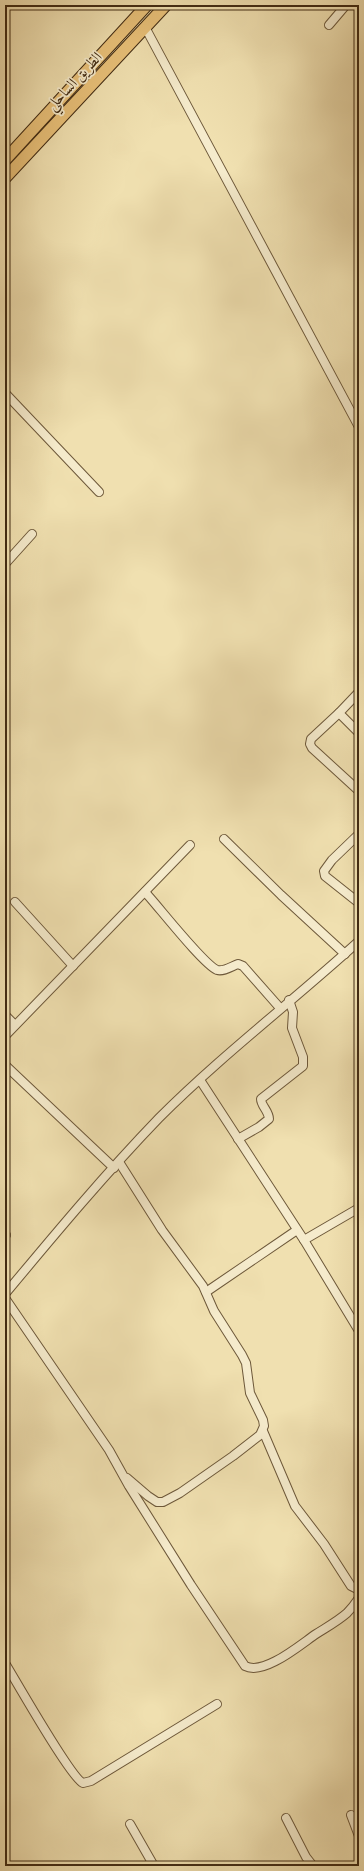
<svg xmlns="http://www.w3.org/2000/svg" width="364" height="1871" viewBox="0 0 364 1871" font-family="'IM FELL French Canon',Amiri,serif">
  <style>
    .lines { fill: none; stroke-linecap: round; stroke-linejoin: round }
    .minor-casing { stroke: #6d583a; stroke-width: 10 }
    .highway-casing { stroke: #412b13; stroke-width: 13 }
    .minor { stroke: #f5ebcc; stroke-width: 8 }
    .highway { stroke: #e8c078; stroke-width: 11 }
    .labels { text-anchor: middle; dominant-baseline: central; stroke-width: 3.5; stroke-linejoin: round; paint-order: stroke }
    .street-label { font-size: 15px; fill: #412b13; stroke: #f5ebcc }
  </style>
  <rect width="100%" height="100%" fill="#f0e0b0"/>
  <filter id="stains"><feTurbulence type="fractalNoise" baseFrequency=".005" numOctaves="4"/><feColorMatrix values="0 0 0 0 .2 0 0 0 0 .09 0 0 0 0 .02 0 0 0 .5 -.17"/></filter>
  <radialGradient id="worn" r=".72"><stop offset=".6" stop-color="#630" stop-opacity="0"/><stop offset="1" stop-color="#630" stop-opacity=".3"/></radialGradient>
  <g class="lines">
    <g class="minor-casing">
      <g id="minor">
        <polyline points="329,25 346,5"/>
        <polyline points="145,27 359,427"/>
        <polyline points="5,393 99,492"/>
        <polyline points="5,564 32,534"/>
        <polyline points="359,692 339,713 359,733"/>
        <polyline points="339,713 311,739 310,744 312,748 359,791"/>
        <polyline points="359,834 332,860 324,871 325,876 359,903"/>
        <polyline points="224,839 281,895 345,954"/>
        <path d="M145 892C158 906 203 964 217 970 224 972 232 966 238 964L243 966 280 1008"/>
        <polyline points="15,902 73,966"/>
        <polyline points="5,1015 15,1025"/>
        <polyline points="5,1036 190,845"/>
        <polyline points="5,1065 114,1168"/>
        <polyline points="200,1080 304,1240 359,1331"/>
        <path d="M238 1139 259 1127 269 1119C269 1111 261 1106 261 1099L303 1066V1057L292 1028 293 1012 289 1000"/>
        <polyline points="119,1162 162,1230 203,1286 214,1311 242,1355 246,1363 250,1393 263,1420 264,1426 260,1435 233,1456 180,1493 163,1502 157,1502 148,1496 127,1478"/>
        <polyline points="5,1234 6,1235"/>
        <polyline points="304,1240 359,1208"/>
        <polyline points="206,1292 297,1230"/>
        <path d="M5 1294C55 1234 105 1174 159 1118 222 1055 293 1001 359 941"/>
        <path d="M5 1298 109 1450 129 1486 191 1585 245 1666C264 1676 301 1644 316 1634 327 1627 338 1621 347 1613 352 1608 355 1604 359 1598"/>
        <polyline points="263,1431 295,1506 324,1544 351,1586 359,1590"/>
        <path d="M5 1663C16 1681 71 1778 83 1783L91 1781 217 1704"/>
        <polyline points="351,1815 359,1836"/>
        <polyline points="286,1818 306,1857 313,1866"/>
        <polyline points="130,1824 154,1866"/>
      </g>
    </g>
    <g class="highway-casing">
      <g id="highway">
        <polyline points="5,160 147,5"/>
        <polyline points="5,178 166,5"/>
      </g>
    </g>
    <use href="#minor" class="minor"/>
    <use href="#highway" class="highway"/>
  </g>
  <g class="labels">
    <g class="street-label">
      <text transform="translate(74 81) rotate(-47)">الطريق الساحلي</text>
    </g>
  </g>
  <rect width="364" height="1871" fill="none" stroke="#f0e0b0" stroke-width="20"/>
  <rect x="6" y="6" width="352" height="1859" fill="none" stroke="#412b13" stroke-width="2"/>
  <rect x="10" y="10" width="344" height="1851" fill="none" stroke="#412b13"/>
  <rect width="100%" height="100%" filter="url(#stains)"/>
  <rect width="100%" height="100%" fill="url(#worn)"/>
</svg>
